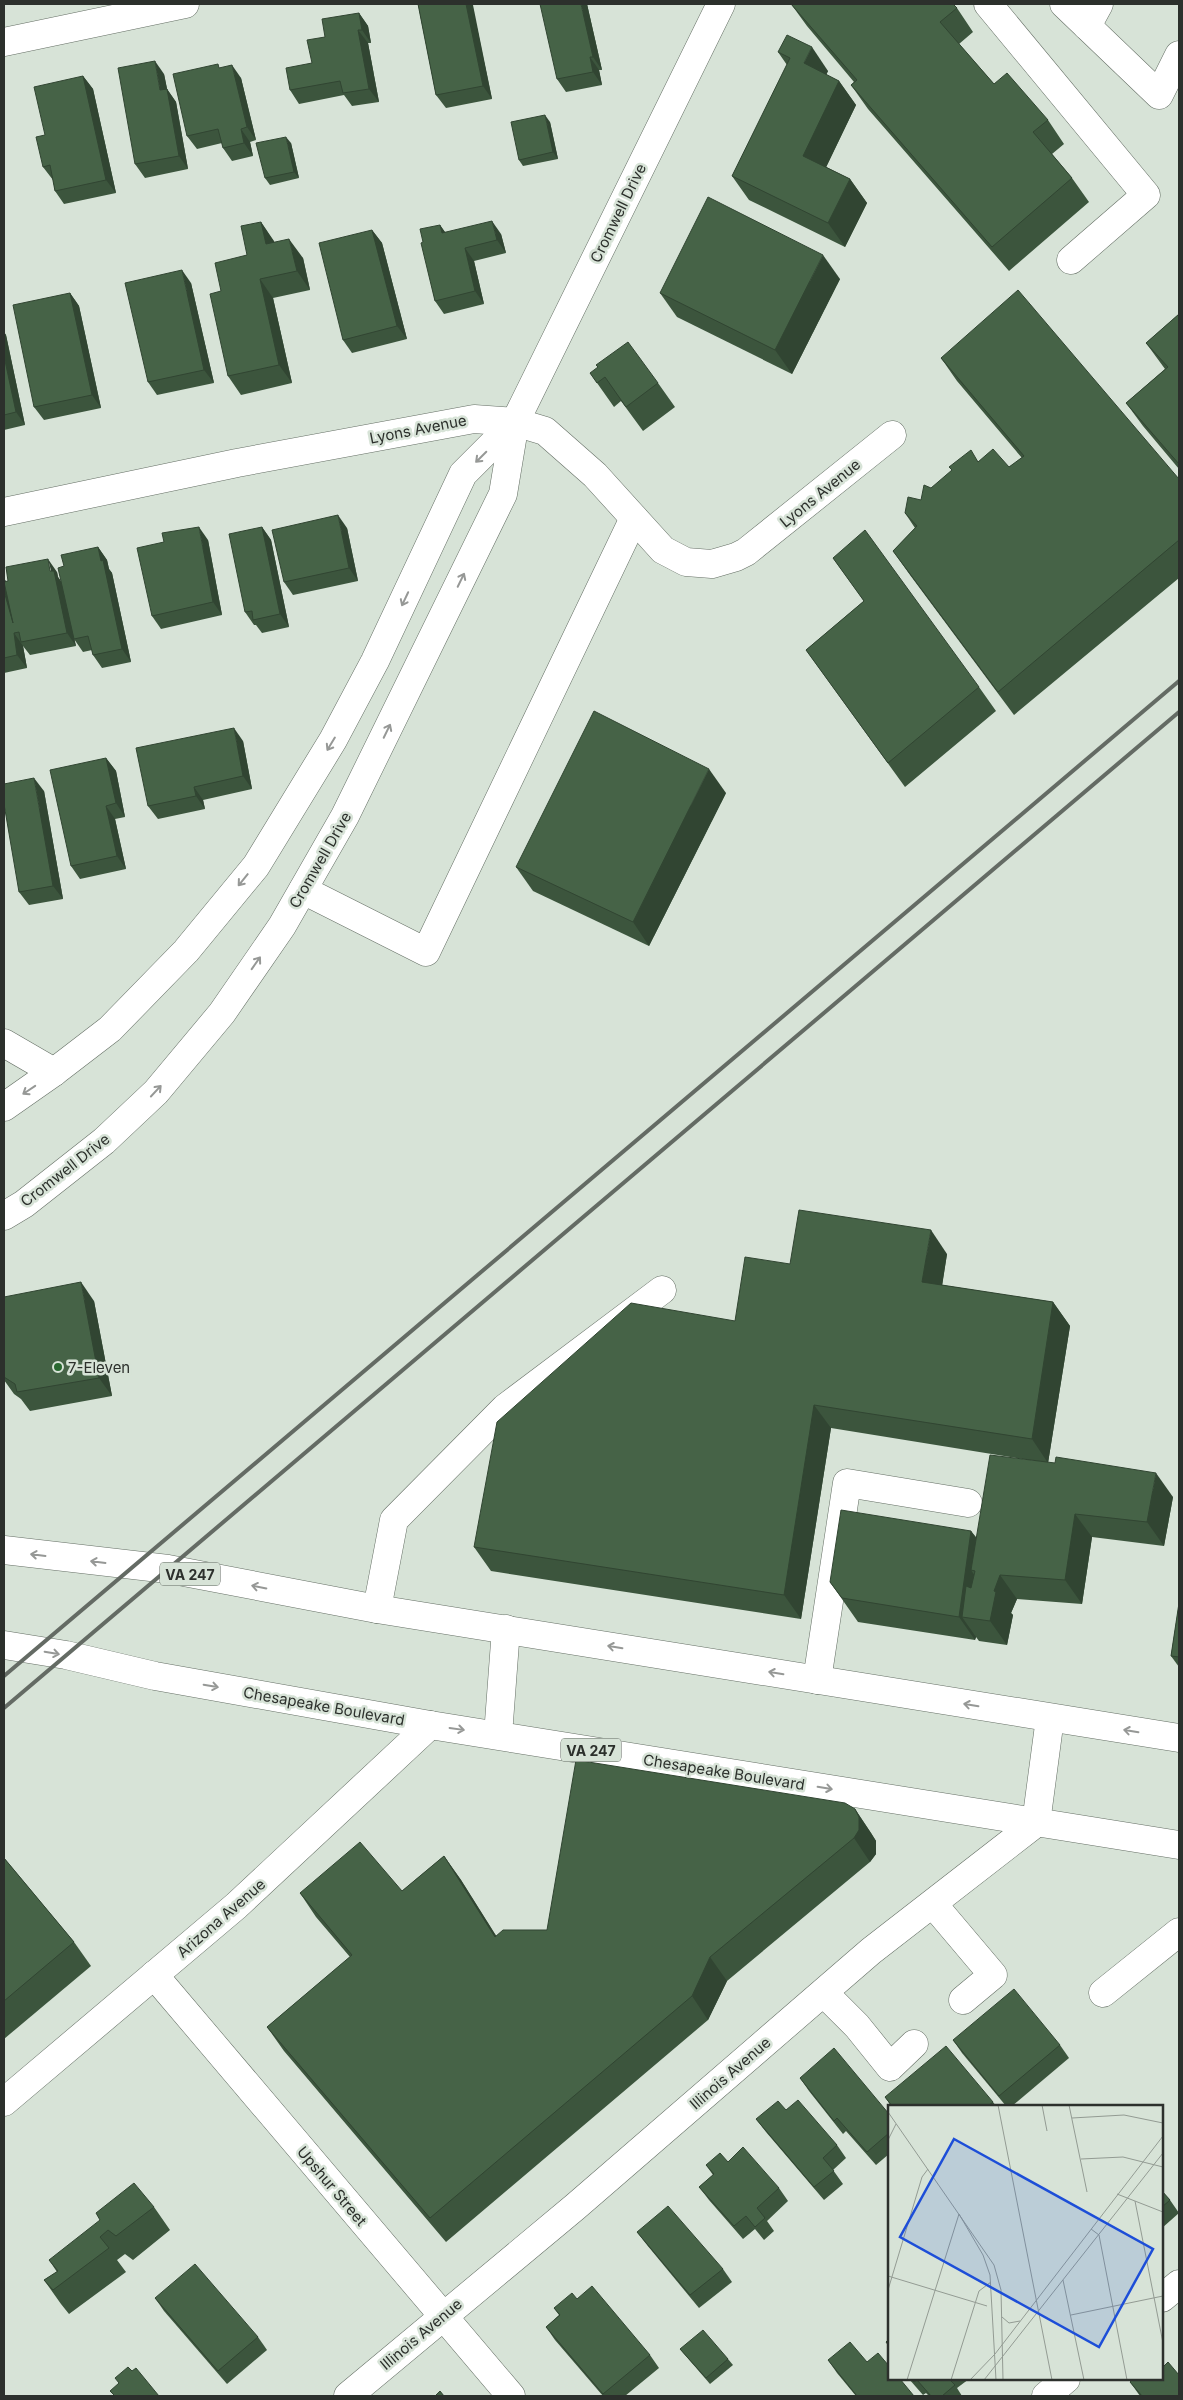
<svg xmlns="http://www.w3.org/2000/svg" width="1183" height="2400" viewBox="0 0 1183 2400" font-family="Inter,sans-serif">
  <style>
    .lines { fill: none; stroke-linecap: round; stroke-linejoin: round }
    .minor-casing { stroke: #656f65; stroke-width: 29 }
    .major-casing { stroke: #656f65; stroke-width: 29 }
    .minor { stroke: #fff; stroke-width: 28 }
    .major { stroke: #fff; stroke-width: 28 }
    .rail { stroke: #646b64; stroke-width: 4 }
    .wall { fill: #3c553d }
    .shaded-wall { fill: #314532 }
    .building { fill: #466347; stroke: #314532 }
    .oneway { stroke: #969896 }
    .poi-dot { fill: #296830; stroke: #d7e3d7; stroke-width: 2 }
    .labels { text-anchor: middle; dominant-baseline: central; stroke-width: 5; stroke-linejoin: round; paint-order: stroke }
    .shield { fill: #d7e3d7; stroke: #5f665f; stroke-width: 1 }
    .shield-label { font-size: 14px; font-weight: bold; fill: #2c302c }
    .street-label { font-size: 15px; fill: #2c302c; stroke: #d7e3d7 }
    .poi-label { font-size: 15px; fill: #2c302c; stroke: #d7e3d7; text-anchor: start }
    .inset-road { fill: none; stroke: #939b93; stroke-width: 1 }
    .view { fill: #1d4ed8; fill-opacity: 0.15; stroke: #1d4ed8; stroke-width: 2.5 }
    .inset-edge { fill: none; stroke: #2c302c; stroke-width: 2.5 }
  </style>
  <rect width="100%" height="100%" fill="#d7e3d7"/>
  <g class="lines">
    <g class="minor-casing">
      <g id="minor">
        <polyline points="988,4 1146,195 1071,260"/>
        <polyline points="1064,4 1159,95 1179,55"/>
        <polyline points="1087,26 1099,4"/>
        <polyline points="4,42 185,4"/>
        <polyline points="4,512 237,463 474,419 515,422 545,431 595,475 663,550 686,562 712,564 736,557 746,552 892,435"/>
        <polyline points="303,890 426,952 634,518"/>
        <polyline points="4,1043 54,1072"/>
        <polyline points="4,1107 54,1072 110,1029 186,951 256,866 333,740 375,661 463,474 515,422"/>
        <polyline points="4,1216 24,1204 104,1141 156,1092 222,1013 282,926 345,816 503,494 515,422 721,4"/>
        <polyline points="377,1609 394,1520 505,1408 662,1290"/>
        <polyline points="817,1680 847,1483 968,1503"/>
        <polyline points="498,1735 506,1629"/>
        <polyline points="933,1904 993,1975 963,2000"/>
        <polyline points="154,1975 511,2396"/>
        <polyline points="824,1993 857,2026 890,2067 914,2044"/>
        <polyline points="1103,1993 1179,1932"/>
        <polyline points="4,2102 236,1906 430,1725"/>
        <polyline points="1162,2298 1179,2284"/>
        <polyline points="348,2396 575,2207 871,1951 1036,1823 1050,1718"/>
        <polyline points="1046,2396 1066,2379"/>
      </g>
    </g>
    <g class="major-casing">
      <g id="major">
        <polyline points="4,1550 168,1569 377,1609 1179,1738"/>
        <polyline points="4,1645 66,1655 155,1676 430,1725 1179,1845"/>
      </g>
    </g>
    <use href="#minor" class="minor"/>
    <use href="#major" class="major"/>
    <g class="rail">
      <polyline points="4,1676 1179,681"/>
      <polyline points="4,1708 1179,712"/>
    </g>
  </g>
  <g class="wall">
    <polygon points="418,4 472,4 492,99 446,108 436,95"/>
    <polygon points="587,4 602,70 599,70 602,85 566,92 557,79"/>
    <polygon points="791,4 957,8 973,32 959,44 994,84 1048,120 1064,144 1052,154 1072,178 1089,202 1009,271 868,109 851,85 854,82 807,26"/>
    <polygon points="359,13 368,26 371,43 368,43 379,102 352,106 344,95 299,104 290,90 312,63 325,37"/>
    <polygon points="778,52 828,71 826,75 839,81 856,105 826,167 850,179 867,203 845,247 749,200 732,176 787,65"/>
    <polygon points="221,68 241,78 256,140 250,142 253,156 232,161 223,148 222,143 197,149 187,136"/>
    <polygon points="164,74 167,89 176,102 188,169 145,178 135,164"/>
    <polygon points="83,76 93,89 116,193 64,204 55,191 53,180 43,167 45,135"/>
    <polygon points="550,122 558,159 523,166 519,160"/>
    <polygon points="291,143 299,178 270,185 265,178"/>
    <polygon points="261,222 274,242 303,258 310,290 273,298 292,383 241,395 228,376 221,291 247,255"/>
    <polygon points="440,225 445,232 501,234 506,253 474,261 484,304 444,314 435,301 423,242"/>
    <polygon points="372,230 382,243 407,339 352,353 343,340"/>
    <polygon points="840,279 792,374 677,317 660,293"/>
    <polygon points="191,283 214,383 157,395 148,382"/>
    <polygon points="70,293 79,306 101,408 44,420 34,407"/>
    <polygon points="1179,314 1179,469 1143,426 1126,403 1165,369 1146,343"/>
    <polygon points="4,332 6,335 25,425 4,430"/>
    <polygon points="941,358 1179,479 1179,578 1014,715 910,575 893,551 915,528 905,513 921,500 931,488 978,461 1009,467 1022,458 957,381"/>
    <polygon points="590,373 658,383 675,407 643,431 621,401 614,407"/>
    <polygon points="262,527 271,540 289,627 262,633 256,625 254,625 245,612"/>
    <polygon points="347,528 358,581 293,595 284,582"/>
    <polygon points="208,540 222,615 161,629 152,616"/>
    <polygon points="98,547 107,560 109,569 112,573 131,662 102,668 93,655 92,650 83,652 74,639 76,646 30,655 23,646 27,668 4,673 4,578 6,582 57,572 58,577 61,582 64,566"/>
    <polygon points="833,558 979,687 996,711 905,787 806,650 864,601"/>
    <polygon points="243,741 252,789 203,800 205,809 158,819 148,806"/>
    <polygon points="106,758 116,771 125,817 115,819 126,869 80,879 71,866"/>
    <polygon points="44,791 63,899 29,905 19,892"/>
    <polygon points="726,793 649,946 533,891 516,867"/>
    <polygon points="947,1254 942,1285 1053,1302 1070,1326 1048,1463 1173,1497 1164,1546 1092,1537 1082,1604 1017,1599 1011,1613 1013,1615 1007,1645 979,1641 976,1637 975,1640 858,1622 830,1582 971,1531 976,1537 1041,1462 831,1428 801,1619 491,1571 474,1547 735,1321 790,1264"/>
    <polygon points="4,1297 94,1301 112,1396 30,1411 21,1399 14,1394 4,1380"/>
    <polygon points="1179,1603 1179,1667 1171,1656"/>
    <polygon points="855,1809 871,1833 876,1841 876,1854 870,1862 727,1981 708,2020 446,2242 284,2051 267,2027 350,1957 316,1917 300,1893 402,1891 444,1856 461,1880 496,1936 547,1930"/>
    <polygon points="4,1858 74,1942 91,1966 4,2039"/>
    <polygon points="953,2040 1060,2045 1069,2058 1012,2106 1006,2106 962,2053"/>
    <polygon points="800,2078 889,2114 889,2154 876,2165 846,2131 843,2134 809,2091"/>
    <polygon points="885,2097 993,2102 996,2106 891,2106"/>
    <polygon points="786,2110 837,2145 846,2158 833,2170 843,2184 824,2200 766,2132 756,2119"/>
    <polygon points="728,2162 779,2188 788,2201 767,2221 774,2231 764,2240 755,2229 743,2239 709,2200 699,2187 713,2175 706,2165"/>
    <polygon points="1162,2189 1163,2190 1162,2192 1170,2200 1179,2213 1162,2228"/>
    <polygon points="154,2207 170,2230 133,2260 125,2254 117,2260 126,2272 69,2314 61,2304 44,2280 57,2272 49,2260"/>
    <polygon points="637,2232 723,2269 732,2282 699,2308 647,2245"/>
    <polygon points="155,2298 258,2337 267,2350 227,2384 164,2311"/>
    <polygon points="577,2299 650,2355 659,2368 625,2396 603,2396 555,2340 546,2327 559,2315 554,2308"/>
    <polygon points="680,2349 728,2359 733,2365 710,2384 685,2355"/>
    <polygon points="828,2360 867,2362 914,2396 856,2396 837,2373"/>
    <polygon points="909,2379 969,2379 957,2388 962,2396 929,2396 926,2393 923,2395"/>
    <polygon points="1130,2382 1179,2396 1140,2396"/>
  </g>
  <g class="shaded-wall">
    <polygon points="466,4 472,4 473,5 492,99 483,86"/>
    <polygon points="581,4 587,4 602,70 593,57"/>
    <polygon points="359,13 368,26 371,43 362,30"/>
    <polygon points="358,30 368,43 379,102 369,89"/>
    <polygon points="812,47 828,71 820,87 804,63"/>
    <polygon points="590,57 599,70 602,85 593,72"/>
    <polygon points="155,61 164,74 170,103 160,90"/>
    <polygon points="232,65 241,78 256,140 247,127"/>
    <polygon points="83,76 93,89 116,193 106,180"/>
    <polygon points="839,81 856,105 820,180 803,156"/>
    <polygon points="167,89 176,102 188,169 179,156"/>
    <polygon points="545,115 550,122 558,159 553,152"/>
    <polygon points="241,129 250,142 253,156 244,143"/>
    <polygon points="286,137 291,143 299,178 294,172"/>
    <polygon points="850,179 867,203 845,247 828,223"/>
    <polygon points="492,221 501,234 506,253 497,240"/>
    <polygon points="261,222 274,241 279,263 266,244"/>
    <polygon points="440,225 449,238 442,233"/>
    <polygon points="372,230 382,243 407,339 397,326"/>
    <polygon points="289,239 303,258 310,290 297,271"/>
    <polygon points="465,248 474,261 484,304 475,291"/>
    <polygon points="823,255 840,279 792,374 775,350"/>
    <polygon points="182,270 191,283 214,383 204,370"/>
    <polygon points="260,279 273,298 292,383 279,365"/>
    <polygon points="70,293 79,306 101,408 92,395"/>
    <polygon points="4,332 6,335 25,425 16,412 4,356"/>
    <polygon points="338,515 347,528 358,581 349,568"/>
    <polygon points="199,527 208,540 222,615 213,602"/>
    <polygon points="262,527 271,540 289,627 280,614"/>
    <polygon points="98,547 107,560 109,569 112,573 131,662 122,649"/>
    <polygon points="48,559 57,572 58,577 63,584 76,646 67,633"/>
    <polygon points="4,578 7,583 13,623 4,591"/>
    <polygon points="14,633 23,646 27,668 17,655"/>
    <polygon points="234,728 243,741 252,789 243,776"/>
    <polygon points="106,758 116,771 125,817 116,803"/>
    <polygon points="709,769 726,793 649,946 633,922"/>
    <polygon points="34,778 44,791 63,899 53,886"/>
    <polygon points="194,787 203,800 205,809 196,796"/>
    <polygon points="106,806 115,819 126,869 117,856"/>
    <polygon points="931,1230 947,1254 939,1306 922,1282"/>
    <polygon points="81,1282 94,1301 112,1396 99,1378"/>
    <polygon points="1053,1302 1070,1326 1048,1463 1032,1439"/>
    <polygon points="814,1405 831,1428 801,1619 784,1595"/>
    <polygon points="1156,1473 1173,1497 1164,1546 1147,1522"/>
    <polygon points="1075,1514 1092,1537 1082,1604 1065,1580"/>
    <polygon points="971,1531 988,1555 975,1571 971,1570 983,1588 962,1617 976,1637 975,1640 959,1617"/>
    <polygon points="1000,1575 1017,1599 1011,1613 1013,1615 1007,1645 990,1621 994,1591"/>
    <polygon points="855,1809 871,1833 876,1841 876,1854 870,1862 854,1838"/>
    <polygon points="444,1856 461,1880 512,1961 495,1937"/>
    <polygon points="710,1957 727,1981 708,2020 692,1996"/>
  </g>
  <g class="building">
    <polygon points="418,4 466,4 483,86 436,95"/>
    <polygon points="540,4 581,4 593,57 590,57 593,72 557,79"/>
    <polygon points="791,4 953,4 957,8 940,22 994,84 1007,73 1048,120 1033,132 1072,178 992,247 851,85 857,80"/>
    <polygon points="359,13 362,30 358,30 369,89 343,93 340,81 290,90 286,68 312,63 307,40 325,37 322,19"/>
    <polygon points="787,35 812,47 804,63 839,81 803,156 850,179 828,223 732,176 790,58 778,52"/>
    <polygon points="155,61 160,90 167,89 179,156 135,164 118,68"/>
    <polygon points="218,64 219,68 232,65 247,127 241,129 244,143 223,148 218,129 187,136 173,74"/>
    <polygon points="83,76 106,180 55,191 50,165 43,167 36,137 45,135 34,87"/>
    <polygon points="545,115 553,152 519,160 511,122"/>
    <polygon points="286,137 294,172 265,178 256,143"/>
    <polygon points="708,197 823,255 775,350 660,293"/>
    <polygon points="492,221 497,240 465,248 475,291 435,301 421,243 423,242 420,229 440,225 442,233"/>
    <polygon points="261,222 266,244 289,239 297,271 260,279 279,365 228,376 210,294 221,291 215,263 247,255 241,226"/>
    <polygon points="372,230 397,326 343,340 319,243"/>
    <polygon points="182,270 204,370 148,382 125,283"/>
    <polygon points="1018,290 1179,479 1179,540 998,692 893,551 917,526 905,513 908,497 921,500 924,485 931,488 952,470 949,467 971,450 978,462 993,449 1009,467 1024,456 941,358"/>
    <polygon points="70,293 92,395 34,407 13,305"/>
    <polygon points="1179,314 1179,464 1126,403 1168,367 1146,343"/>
    <polygon points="628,342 658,383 626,407 605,377 597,383 590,373 598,367 596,365"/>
    <polygon points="4,356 16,412 4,415"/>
    <polygon points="338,515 349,568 284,582 272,530"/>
    <polygon points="199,527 213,602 152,616 137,548 164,542 162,533"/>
    <polygon points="262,527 280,614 253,620 252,611 245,612 229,534"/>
    <polygon points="865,530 979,687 888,763 806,650 864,601 833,558"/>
    <polygon points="98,547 101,561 103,560 122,649 93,655 88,636 74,639 58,568 64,566 61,555"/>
    <polygon points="48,559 50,571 54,571 67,633 21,642 19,632 14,633 17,655 4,658 4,591 13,623 4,582 8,581 6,567"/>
    <polygon points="594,711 709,769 633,922 516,867"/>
    <polygon points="234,728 243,776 194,787 196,796 148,806 136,748"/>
    <polygon points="106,758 116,803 106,806 117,856 71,866 50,770"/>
    <polygon points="34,778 53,886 19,892 4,804 4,784"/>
    <polygon points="799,1210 931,1230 922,1282 1053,1302 1032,1439 814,1405 784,1595 474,1547 497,1422 631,1303 735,1321 745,1257 790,1264"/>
    <polygon points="81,1282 99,1378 17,1392 15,1384 4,1377 4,1297"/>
    <polygon points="990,1455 1055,1463 1056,1457 1156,1473 1147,1522 1075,1514 1065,1580 1000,1575 994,1591 996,1592 990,1621 962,1617 966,1586 971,1588 975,1571 971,1570"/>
    <polygon points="841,1510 971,1531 959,1617 842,1598 830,1582"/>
    <polygon points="1179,1603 1179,1657 1171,1656"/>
    <polygon points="576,1760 845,1803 855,1809 859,1817 859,1830 854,1838 710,1957 692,1996 430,2218 267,2027 352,1955 300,1893 360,1842 402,1891 444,1856 495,1937 503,1930 547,1930"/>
    <polygon points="4,1858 74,1942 4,2001"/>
    <polygon points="1014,1989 1060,2045 999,2096 953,2040"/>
    <polygon points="946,2046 993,2102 988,2106 892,2106 885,2097"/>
    <polygon points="834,2048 889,2114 889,2133 867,2152 837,2118 834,2121 800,2078"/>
    <polygon points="798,2100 837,2145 823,2158 834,2171 814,2187 756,2119 778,2101 786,2110"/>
    <polygon points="743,2147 779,2188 757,2208 765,2218 755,2227 746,2216 734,2226 699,2187 714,2174 706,2165 720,2153 728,2162"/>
    <polygon points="134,2183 154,2207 116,2236 108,2230 100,2237 109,2248 53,2290 44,2280 58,2271 49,2260 100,2220 96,2213"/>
    <polygon points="1162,2191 1170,2200 1162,2207"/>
    <polygon points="668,2206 723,2269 690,2295 637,2232"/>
    <polygon points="195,2264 258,2337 218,2371 155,2298"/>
    <polygon points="592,2286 650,2355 603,2394 546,2327 560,2315 554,2308 572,2293 577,2299"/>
    <polygon points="703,2330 728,2359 706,2378 680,2349"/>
    <polygon points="889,2339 889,2346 886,2342"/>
    <polygon points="850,2342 867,2362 878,2353 889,2366 889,2379 900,2379 914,2396 857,2396 828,2360"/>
    <polygon points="1168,2362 1179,2375 1179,2396 1142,2396 1130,2382 1133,2379 1162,2379 1162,2368"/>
    <polygon points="128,2367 132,2371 136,2368 159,2396 115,2396 110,2391 119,2383 115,2378"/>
    <polygon points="911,2379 949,2379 955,2385 942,2396 931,2396 917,2380 914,2382"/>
    <polygon points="440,2391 444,2396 435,2396"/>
  </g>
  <defs><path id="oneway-shaft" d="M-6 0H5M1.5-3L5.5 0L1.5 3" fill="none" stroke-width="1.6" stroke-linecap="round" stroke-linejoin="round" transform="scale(1.25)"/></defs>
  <g class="oneway">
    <use href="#oneway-shaft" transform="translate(481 457) rotate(135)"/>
    <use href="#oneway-shaft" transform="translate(461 580) rotate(-64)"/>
    <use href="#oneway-shaft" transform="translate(405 599) rotate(115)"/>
    <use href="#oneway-shaft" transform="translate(387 731) rotate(-64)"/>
    <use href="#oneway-shaft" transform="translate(331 744) rotate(121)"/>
    <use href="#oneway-shaft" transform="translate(243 880) rotate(129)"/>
    <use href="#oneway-shaft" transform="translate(256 963) rotate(-55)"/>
    <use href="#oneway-shaft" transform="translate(29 1090) rotate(146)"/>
    <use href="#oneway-shaft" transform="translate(156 1091) rotate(-47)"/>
    <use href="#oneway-shaft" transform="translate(38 1555) rotate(-173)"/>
    <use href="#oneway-shaft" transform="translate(98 1562) rotate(-173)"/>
    <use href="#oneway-shaft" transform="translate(259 1587) rotate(-169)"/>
    <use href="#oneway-shaft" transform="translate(615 1647) rotate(-171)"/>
    <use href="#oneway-shaft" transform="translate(52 1653) rotate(10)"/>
    <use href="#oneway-shaft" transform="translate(776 1673) rotate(-171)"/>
    <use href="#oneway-shaft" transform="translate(211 1686) rotate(10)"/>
    <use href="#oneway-shaft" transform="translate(971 1705) rotate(-171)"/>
    <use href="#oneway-shaft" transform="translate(457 1729) rotate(8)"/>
    <use href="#oneway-shaft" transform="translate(1131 1731) rotate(-171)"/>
    <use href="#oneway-shaft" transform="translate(825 1788) rotate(9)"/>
  </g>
  <circle class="poi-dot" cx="58" cy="1367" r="5"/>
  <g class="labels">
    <g class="shield">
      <rect x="160" y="1562.5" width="60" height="23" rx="4"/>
      <rect x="561" y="1738.5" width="60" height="23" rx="4"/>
    </g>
    <g class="shield-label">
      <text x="190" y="1574">VA 247</text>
      <text x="591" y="1750">VA 247</text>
    </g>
    <g class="street-label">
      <text transform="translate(618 213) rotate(-64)">Cromwell Drive</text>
      <text transform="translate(418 429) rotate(-11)">Lyons Avenue</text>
      <text transform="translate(820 493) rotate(-39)">Lyons Avenue</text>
      <text transform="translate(320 860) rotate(-60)">Cromwell Drive</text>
      <text transform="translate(65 1170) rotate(-38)">Cromwell Drive</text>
      <text transform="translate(324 1706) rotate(10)">Chesapeake Boulevard</text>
      <text transform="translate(724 1772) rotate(9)">Chesapeake Boulevard</text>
      <text transform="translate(221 1918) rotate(-41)">Arizona Avenue</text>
      <text transform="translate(730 2073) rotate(-41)">Illinois Avenue</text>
      <text transform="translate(332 2186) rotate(50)">Upshur Street</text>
      <text transform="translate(421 2334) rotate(-40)">Illinois Avenue</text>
    </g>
    <g class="poi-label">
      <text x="68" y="1367">7-Eleven</text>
    </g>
  </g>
  <g transform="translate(888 2105)">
    <rect width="275" height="275" fill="#d7e3d7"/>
    <path class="inset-road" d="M110 0 164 275M154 0 159 26M181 0 199 87M0 7 106 160 113 185 115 275M184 13 236 10 275 18M0 35 8 19M193 54 235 52 275 62M229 89 275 107M247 96 275 238M71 109 95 150 102 170 108 275M203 124 211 130 239 275M0 171 99 201M175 175 196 275M0 185 34 72 40 64M183 210 275 191M114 212 121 218 132 216M19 275 71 109M63 275 91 186 103 177M82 275 107 249 275 31M96 275 275 48"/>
    <path class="view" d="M66 34 265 144 211 242 12 132Z"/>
    <rect width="275" height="275" class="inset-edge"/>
  </g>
  <rect width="1183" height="2400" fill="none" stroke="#2c302c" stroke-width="10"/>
</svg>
